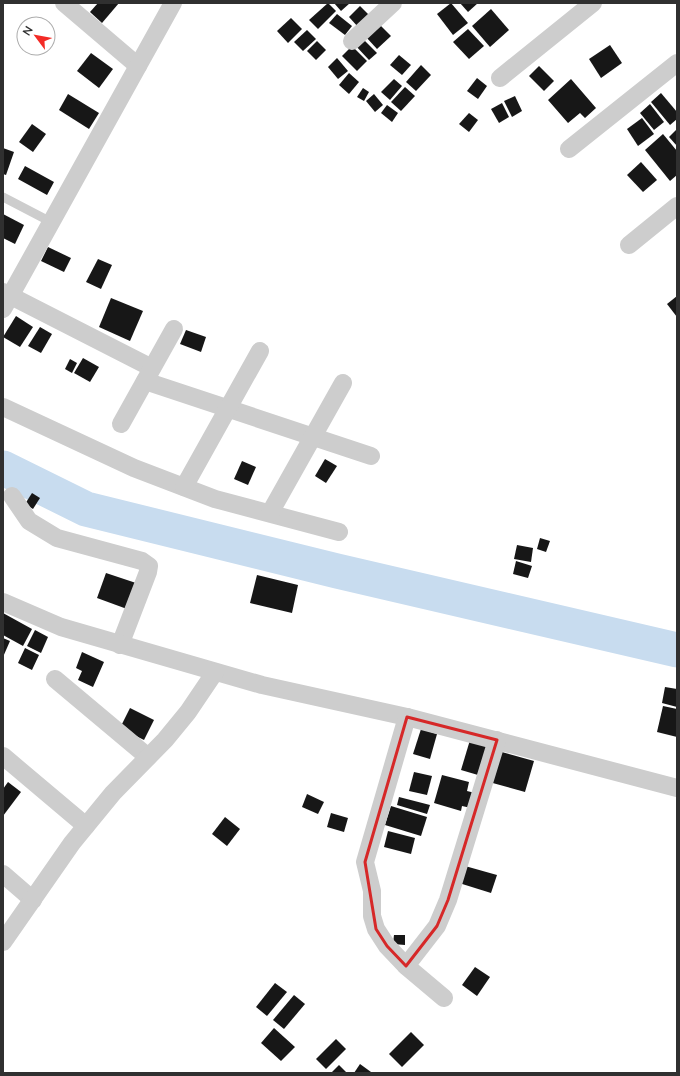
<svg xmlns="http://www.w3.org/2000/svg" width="680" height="1076" viewBox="0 0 680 1076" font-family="Lato,sans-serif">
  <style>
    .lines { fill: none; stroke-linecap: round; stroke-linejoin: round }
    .river { stroke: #c8dcef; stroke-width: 35 }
    .building { fill: #171717 }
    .lane { stroke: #cdcdcd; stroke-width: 9 }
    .street { stroke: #cdcdcd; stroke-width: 18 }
    .marked { fill: none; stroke: #d62828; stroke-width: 3; stroke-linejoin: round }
  </style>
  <rect width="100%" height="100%" fill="#fff"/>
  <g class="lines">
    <polyline class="river" points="3,468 86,509 337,571 677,650"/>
  </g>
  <g class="building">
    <polygon points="98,3 119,3 102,23 90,12"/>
    <polygon points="328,3 336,11 318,29 309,20"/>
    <polygon points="334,3 350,3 341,11"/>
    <polygon points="451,3 468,23 453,35 437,14"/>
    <polygon points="460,3 478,3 468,12"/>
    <polygon points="360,6 371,17 359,28 349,17"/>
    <polygon points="491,9 509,30 490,47 472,26"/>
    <polygon points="337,14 352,26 345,35 329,23"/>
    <polygon points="291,18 302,29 288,43 277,31"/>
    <polygon points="380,25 391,36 377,49 366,37"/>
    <polygon points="468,29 484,46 469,59 453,42"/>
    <polygon points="307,30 316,39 303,51 294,42"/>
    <polygon points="361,37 377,53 369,60 354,44"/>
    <polygon points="317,41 326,50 316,60 307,51"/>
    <polygon points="610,45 622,63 601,78 589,59"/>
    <polygon points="352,46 367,61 357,71 342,56"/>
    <polygon points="91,53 113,69 99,88 77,71"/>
    <polygon points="399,55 411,65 402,75 390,65"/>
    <polygon points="337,58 348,71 338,79 328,67"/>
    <polygon points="421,65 431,75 416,91 406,82"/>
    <polygon points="539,66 554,81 544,91 529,76"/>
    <polygon points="349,73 359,82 349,94 339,85"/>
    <polygon points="477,78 487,86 478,99 467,91"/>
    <polygon points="394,79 402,86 390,100 381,92"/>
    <polygon points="571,79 596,108 585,118 580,113 568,123 548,100"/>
    <polygon points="405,87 415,96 401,111 391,102"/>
    <polygon points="363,88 369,92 364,101 357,97"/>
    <polygon points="661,93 677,112 677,119 670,125 651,102"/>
    <polygon points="68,94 99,113 89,129 59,110"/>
    <polygon points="374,94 383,105 375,112 366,101"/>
    <polygon points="515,96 522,111 512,117 504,101"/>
    <polygon points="502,103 509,117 499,123 491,109"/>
    <polygon points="650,104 664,122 654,130 640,113"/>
    <polygon points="387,105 398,113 392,122 381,113"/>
    <polygon points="469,113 478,120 469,132 459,124"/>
    <polygon points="642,118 654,134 638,146 627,129"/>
    <polygon points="32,124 46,134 33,152 19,142"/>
    <polygon points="677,129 677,146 669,137"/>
    <polygon points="663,134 677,151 677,175 670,181 645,150"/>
    <polygon points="3,148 14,152 6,175 3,174"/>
    <polygon points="641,162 657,180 643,192 627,175"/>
    <polygon points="25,166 54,182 47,195 18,179"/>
    <polygon points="3,214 24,225 15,244 3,238"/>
    <polygon points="48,247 71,258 64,272 41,261"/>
    <polygon points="98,259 112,265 101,289 86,282"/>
    <polygon points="677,296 677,317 667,304"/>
    <polygon points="111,298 143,311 130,341 99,327"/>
    <polygon points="16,316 33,327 20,347 3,337"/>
    <polygon points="40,327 52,334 41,353 28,346"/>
    <polygon points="186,330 206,337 201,352 180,344"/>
    <polygon points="83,358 99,367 90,382 74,373"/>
    <polygon points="70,359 77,363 72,373 65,369"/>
    <polygon points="325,459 337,466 326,483 315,476"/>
    <polygon points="242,461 256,467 248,485 234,479"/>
    <polygon points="32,493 40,498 33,509 25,504"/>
    <polygon points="540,538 550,541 546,552 537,549"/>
    <polygon points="517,545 533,548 531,562 514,559"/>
    <polygon points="516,561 532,566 528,578 513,574"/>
    <polygon points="106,573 136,583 127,609 97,598"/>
    <polygon points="257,575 298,585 292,613 250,603"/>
    <polygon points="3,613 32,629 23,646 3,635"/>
    <polygon points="35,630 48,637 41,653 27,646"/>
    <polygon points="3,638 10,641 3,657"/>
    <polygon points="25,648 39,655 32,670 18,663"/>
    <polygon points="82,652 104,662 93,687 78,680 82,671 76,668"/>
    <polygon points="665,687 677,689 677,707 662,703"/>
    <polygon points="663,706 677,709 677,737 657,732"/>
    <polygon points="130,708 154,720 144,740 120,728"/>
    <polygon points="421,729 437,734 430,759 413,754"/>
    <polygon points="470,740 488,746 478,775 461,770"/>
    <polygon points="498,751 534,761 525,792 489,782"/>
    <polygon points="414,772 432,776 427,795 409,791"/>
    <polygon points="442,775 469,782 467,791 475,793 471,808 462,806 461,811 434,803"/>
    <polygon points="8,782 21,792 3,816 3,789"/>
    <polygon points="307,794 324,802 318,814 302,807"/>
    <polygon points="399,797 430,805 427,814 397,805"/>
    <polygon points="391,806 427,817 421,836 385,825"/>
    <polygon points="331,813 348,818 344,832 327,827"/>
    <polygon points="225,817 240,829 227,846 212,834"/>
    <polygon points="388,831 415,838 411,854 384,847"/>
    <polygon points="465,866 497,875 491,893 459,883"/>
    <polygon points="394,935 405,935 405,945 393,944"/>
    <polygon points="475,967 490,977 477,996 462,985"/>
    <polygon points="275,983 287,992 267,1016 256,1007"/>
    <polygon points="294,995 305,1004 284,1029 273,1020"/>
    <polygon points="274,1028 295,1047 281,1061 261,1043"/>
    <polygon points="411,1032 424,1045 402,1067 389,1054"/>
    <polygon points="336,1039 346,1049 326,1069 316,1059"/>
    <polygon points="360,1064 371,1072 370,1073 354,1073"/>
    <polygon points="339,1065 347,1073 331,1073"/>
  </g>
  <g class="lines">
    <polyline class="lane" points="3,197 51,222"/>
    <g class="street">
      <polyline points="64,3 138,66"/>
      <polyline points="352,41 393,3"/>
      <polyline points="500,78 593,3"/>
      <polyline points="569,149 677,63"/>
      <polyline points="629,245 677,206"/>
      <polyline points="3,292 152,368"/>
      <polyline points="3,309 173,3"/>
      <polyline points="145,381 371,456"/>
      <polyline points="3,407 134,468 215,499 339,532"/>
      <polyline points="121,424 174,329"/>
      <polyline points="184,487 260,351"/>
      <polyline points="12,496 29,521 57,538 142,561 149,566 148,572 120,645"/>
      <polyline points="270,513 343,383"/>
      <polyline points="3,602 61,627 262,685 407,717 677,788"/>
      <polyline points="55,679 148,757"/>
      <polyline points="407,717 365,862 372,891 372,916 376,929 387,946 406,966 444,998"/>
      <polyline points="3,756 86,826"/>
      <polyline points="3,874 33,900"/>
      <polyline points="3,942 72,843 113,793 165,740 188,712 215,672"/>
      <polyline points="406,966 437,926 448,900 497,740"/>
    </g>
  </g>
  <path class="marked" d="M407 717 497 740 448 900 437 926 406 966 387 946 376 929 365 862Z"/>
  <rect width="680" height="1076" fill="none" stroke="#303030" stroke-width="8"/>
  <g transform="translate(36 36) rotate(302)"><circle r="19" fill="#ffffff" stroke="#acacac"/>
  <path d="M0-3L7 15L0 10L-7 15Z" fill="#f32b26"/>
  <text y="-6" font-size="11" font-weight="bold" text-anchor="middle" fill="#303030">N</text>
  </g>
</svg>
